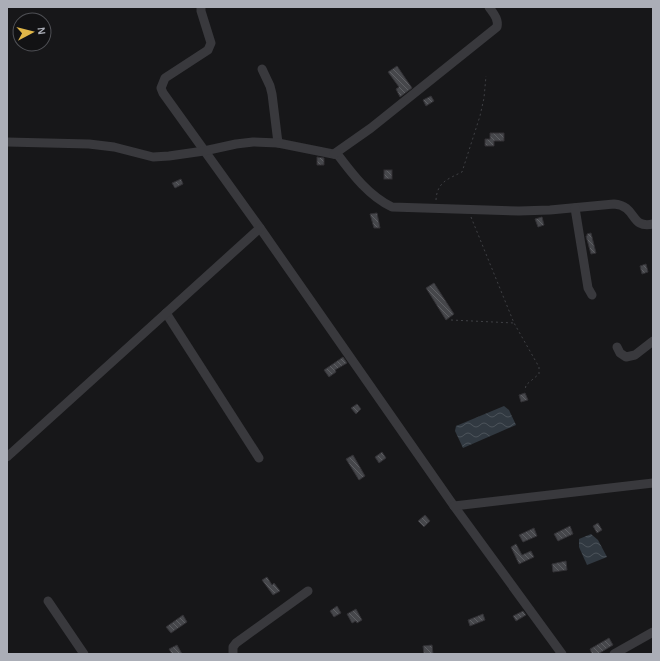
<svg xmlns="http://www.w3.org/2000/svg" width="660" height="661" viewBox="0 0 660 661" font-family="'Alegreya Sans',sans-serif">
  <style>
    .water { fill: url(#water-waves) }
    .building { fill: url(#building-back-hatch); stroke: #323135 }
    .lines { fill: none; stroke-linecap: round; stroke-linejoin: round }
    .path { stroke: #3f4044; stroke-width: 1; stroke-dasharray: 2 3; stroke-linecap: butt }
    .minor { stroke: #39393d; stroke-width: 9 }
  </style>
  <defs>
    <pattern id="water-waves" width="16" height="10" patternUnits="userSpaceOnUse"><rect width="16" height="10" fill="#313941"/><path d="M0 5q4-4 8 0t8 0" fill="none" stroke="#4c535a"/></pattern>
    <pattern id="building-back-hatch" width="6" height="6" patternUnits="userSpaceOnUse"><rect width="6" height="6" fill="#46474b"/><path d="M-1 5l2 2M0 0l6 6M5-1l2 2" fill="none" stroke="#5e5f63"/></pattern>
  </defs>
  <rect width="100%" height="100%" fill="#171719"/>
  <g class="water">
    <polygon points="504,406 509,410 516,425 463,448 455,431 456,426"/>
    <polygon points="591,534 598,540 607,557 587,565 579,547 579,539"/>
  </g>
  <g class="building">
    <polygon points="397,66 412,88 400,97 396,89 399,87 388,72"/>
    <polygon points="431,96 434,101 426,106 423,100"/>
    <polygon points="490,133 504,133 504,141 494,141 494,146 485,146 485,139 490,139"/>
    <polygon points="317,157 324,158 324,165 317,165"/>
    <rect x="384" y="170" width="8" height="9"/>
    <polygon points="181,179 183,184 175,188 172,183"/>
    <polygon points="377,213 380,228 374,228 370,214"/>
    <polygon points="542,217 544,225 538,227 535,219"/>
    <polygon points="591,233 596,253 591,254 586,236 587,236 587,234"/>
    <polygon points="646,264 648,272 642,274 640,266"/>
    <polygon points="434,283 454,314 446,320 426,288"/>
    <polygon points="343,357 347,363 335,370 336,372 329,377 324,370"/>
    <polygon points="525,393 528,400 521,402 519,395"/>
    <polygon points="357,404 361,409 356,414 351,408"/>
    <polygon points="382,452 386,458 379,463 375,457"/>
    <polygon points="353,455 365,476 359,480 346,459"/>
    <polygon points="425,515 430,521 424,527 418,521"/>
    <polygon points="598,523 602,530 597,533 593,526"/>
    <polygon points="570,526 573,534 558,541 554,534"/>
    <polygon points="534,528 537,536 523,542 519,535"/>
    <polygon points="516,544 522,555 531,551 534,557 519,564 511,547"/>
    <polygon points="566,561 567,570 553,572 552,564"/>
    <polygon points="267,577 272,585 274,583 280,591 273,595 262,580"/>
    <polygon points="337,606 341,613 334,617 330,611"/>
    <polygon points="356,609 362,620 357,623 356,621 352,623 347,614"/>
    <polygon points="523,611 526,615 516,621 513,616"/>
    <polygon points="483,614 485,620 470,626 468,620"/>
    <polygon points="183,615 187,622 171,633 166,627"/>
    <polygon points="609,638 613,645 598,654 592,654 590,649"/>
    <polygon points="177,645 182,654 172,654 169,649"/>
    <polygon points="432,645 433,654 424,654 423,646"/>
  </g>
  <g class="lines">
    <g class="path">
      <path d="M436 200C437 182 448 179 462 172L480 116 484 98 486 76"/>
      <polyline points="471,217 514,323 539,367 539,374 526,385 525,391"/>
      <polyline points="451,320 514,323"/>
    </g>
    <g class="minor">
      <polyline points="201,7 201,11 211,43 208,50 165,78 161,88 163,93 260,228 454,506 562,654"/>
      <polyline points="262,69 270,86 272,94 278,143"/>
      <path d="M7 142 89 144 114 147 153 157 169 156 204 151 236 144 253 142 278 143 338 155C353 175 369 196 392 207L519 211 550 210 614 204C638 206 629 229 653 224"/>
      <path d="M334 154 371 128 497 27C499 19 493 13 489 7"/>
      <polyline points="575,208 588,288 592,295"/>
      <polyline points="166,313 259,458"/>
      <polyline points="617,347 620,353 626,357 635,355 653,341"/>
      <polyline points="7,457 260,228"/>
      <polyline points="454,506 653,483"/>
      <polyline points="48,601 84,654"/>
      <polyline points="233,654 233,647 236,643 308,591"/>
      <polyline points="614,654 653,632"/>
    </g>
  </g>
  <rect width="660" height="661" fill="none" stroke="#abaeb7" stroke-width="16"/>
  <g transform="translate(32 32) rotate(83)"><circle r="19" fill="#121214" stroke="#4f5055"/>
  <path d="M0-3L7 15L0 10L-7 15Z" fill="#e0b648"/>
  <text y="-6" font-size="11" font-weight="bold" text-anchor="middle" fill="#abaeb7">N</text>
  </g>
</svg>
